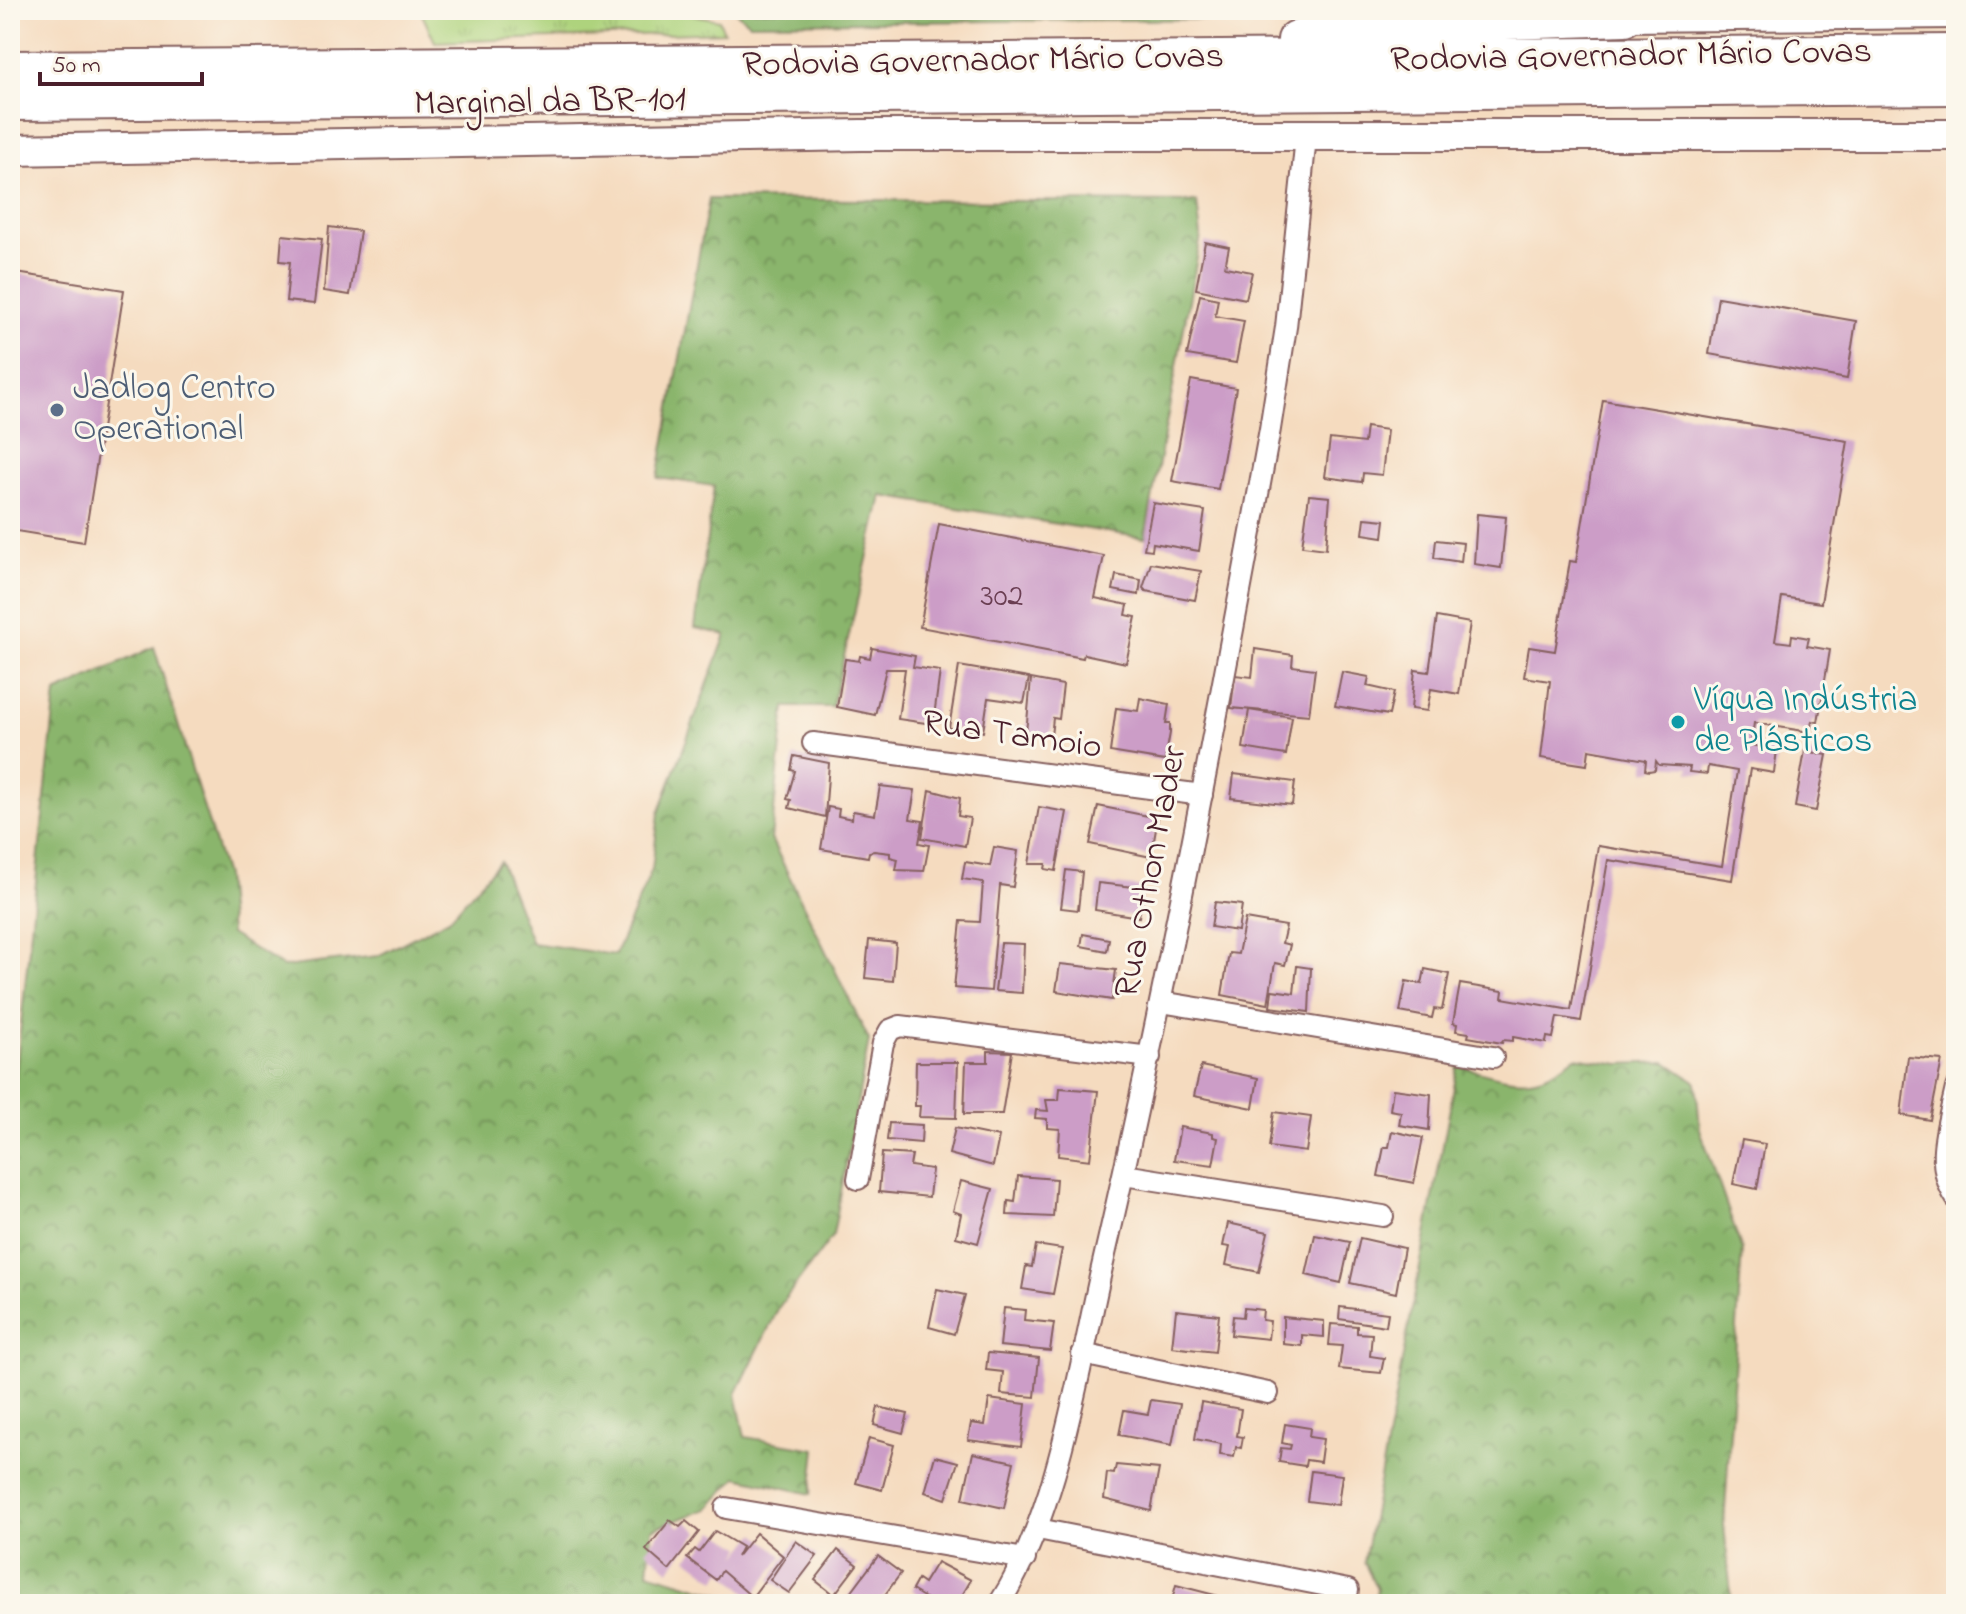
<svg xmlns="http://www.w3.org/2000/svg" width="1966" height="1614" viewBox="0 0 1966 1614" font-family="'Indie Flower',sans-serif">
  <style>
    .grass { fill: url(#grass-tufts); stroke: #7c7954; stroke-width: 2 }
    .forest { fill: url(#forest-crowns); stroke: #6a6a4c; stroke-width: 2 }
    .building { fill: #cc9dc7 }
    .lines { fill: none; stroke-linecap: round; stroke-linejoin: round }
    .street-casing { stroke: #86615f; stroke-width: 24 }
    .secondary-casing { stroke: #86615f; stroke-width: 34 }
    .highway-casing { stroke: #86615f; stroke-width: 42 }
    .street { stroke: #fff; stroke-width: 20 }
    .secondary { stroke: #fff; stroke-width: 30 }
    .highway { stroke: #fff; stroke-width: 38 }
    .service-dot { fill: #5c6f8a; stroke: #fbf7ec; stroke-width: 3 }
    .culture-dot { fill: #0f9aa8; stroke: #fbf7ec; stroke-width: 3 }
    .labels { text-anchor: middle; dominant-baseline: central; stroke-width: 6; stroke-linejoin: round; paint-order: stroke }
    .number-label { font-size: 32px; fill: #6a3e52 }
    .street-label { font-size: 36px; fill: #4a1f2b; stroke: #fbf7ec }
    .service-label { font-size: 36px; fill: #4e5e75; stroke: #fbf7ec; text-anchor: start }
    .culture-label { font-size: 36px; fill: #0d838f; stroke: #fbf7ec; text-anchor: start }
  </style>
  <defs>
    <pattern id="grass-tufts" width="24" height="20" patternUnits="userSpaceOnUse" patternTransform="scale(2)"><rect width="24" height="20" fill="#aed37d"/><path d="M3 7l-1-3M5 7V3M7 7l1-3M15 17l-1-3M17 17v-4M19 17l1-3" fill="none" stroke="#97b56c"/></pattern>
    <pattern id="forest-crowns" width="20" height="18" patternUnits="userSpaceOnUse" patternTransform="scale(2)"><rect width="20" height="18" fill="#8ab56c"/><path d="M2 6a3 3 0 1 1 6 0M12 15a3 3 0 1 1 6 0" fill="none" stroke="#739359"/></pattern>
  </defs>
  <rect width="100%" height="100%" fill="#fbf7ec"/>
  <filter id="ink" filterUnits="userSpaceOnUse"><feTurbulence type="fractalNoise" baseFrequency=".0125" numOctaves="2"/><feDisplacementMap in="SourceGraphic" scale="16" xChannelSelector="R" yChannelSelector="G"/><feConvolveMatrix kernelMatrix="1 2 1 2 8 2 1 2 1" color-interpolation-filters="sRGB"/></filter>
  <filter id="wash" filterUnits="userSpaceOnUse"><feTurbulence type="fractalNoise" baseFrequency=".006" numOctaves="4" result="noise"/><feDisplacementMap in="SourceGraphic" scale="32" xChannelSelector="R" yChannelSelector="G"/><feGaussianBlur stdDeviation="1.8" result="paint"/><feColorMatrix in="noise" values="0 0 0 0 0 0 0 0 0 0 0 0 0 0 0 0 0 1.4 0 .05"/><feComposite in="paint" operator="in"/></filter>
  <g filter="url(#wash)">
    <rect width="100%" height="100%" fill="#f5dbbf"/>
    <polygon class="grass" points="420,10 667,10 719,20 724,32 435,42"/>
    <g class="forest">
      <polygon points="733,10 1243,10 1240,19 749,23"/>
      <polygon points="709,199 1197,202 1201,236 1145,538 882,496 832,707 785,707 771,839 869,1040 833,1235 779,1307 736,1394 745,1437 816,1449 811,1494 737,1477 708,1509 652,1529 648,1572 753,1604 10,1604 10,1128 56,693 154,647 225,876 230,934 283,967 378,956 449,919 500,861 532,943 615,955 652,869 659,813 726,635 695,628 714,486 658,478"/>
      <path d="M1575 1057 1620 1064 1666 1062 1696 1082 1700 1129 1742 1250 1724 1525 1732 1604H1374L1377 1589 1364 1562 1458 1066C1510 1078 1529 1093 1575 1057Z"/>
    </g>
    <g id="blocks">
      <g class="building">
        <polygon points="329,227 360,231 350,295 324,291"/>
        <polygon points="282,235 322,239 314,304 286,301 290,262 280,261"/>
        <polygon points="1205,242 1229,247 1225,267 1252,272 1246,299 1196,289"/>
        <polygon points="10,272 124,290 84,542 10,530"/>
        <polygon points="1200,295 1218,299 1215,316 1244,321 1236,363 1187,355"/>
        <polygon points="1718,297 1856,321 1847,379 1709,354"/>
        <polygon points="1191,380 1236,388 1218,489 1172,481"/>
        <polygon points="1603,400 1848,441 1821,603 1782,597 1775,641 1791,643 1792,635 1809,638 1807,646 1830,650 1818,722 1812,721 1810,732 1754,723 1751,745 1777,750 1774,773 1750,769 1732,880 1608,860 1581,1021 1557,1017 1553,1038 1547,1037 1546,1043 1513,1037 1513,1041 1503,1040 1502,1043 1468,1037 1469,1033 1456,1031 1457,1024 1453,1023 1460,984 1503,991 1502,998 1571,1010 1598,846 1722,866 1737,771 1708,766 1707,774 1689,772 1690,767 1659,765 1656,761 1655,770 1649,771 1645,770 1646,760 1589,750 1587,765 1541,758 1550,681 1524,677 1529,647 1555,651 1570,561 1576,562"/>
        <polygon points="1366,427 1387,430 1382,475 1363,473 1362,482 1325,477 1330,439 1364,443"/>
        <polygon points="1309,495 1330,497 1326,549 1302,546"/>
        <polygon points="1153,503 1205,511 1199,551 1153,543 1152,550 1144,549"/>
        <polygon points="1477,514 1506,517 1501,568 1474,564"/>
        <polygon points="1365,518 1385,520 1383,537 1363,534"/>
        <polygon points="939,524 1104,556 1095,598 1128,605 1126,615 1136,617 1126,663 1084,654 1083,658 920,627"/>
        <polygon points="1436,540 1463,543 1461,562 1434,558"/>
        <polygon points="1151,563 1201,571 1195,600 1146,591 1143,588"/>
        <polygon points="1116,575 1141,580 1139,595 1113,590"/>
        <polygon points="1437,617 1470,623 1459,694 1431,689 1427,711 1411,709 1415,670 1429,672"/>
        <polygon points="872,648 915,656 913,667 940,671 933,724 898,719 905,669 886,669 875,715 837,707 845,659 859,661 860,656 870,658"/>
        <polygon points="1255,649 1293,655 1292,666 1315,669 1309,715 1231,708 1235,675 1252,677"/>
        <polygon points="959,666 1029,678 1024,703 988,698 983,732 949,728"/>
        <polygon points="1342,672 1369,677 1367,686 1394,692 1389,715 1335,706"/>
        <polygon points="1031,679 1063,685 1059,719 1053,718 1051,736 1026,733"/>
        <polygon points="1140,698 1169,704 1166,723 1170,723 1170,733 1165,761 1110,752 1116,708 1138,711"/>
        <polygon points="1249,710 1292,717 1286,755 1243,748"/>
        <polygon points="1805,751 1827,755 1816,811 1795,807"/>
        <polygon points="794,756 829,763 825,817 789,808 791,800 787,799 795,771 791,770"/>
        <polygon points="1234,774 1295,782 1292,805 1231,798"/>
        <polygon points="880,786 915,790 910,819 923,821 919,843 929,845 924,871 896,870 898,859 890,857 890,853 874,851 869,852 868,857 821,849 828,807 839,809 838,816 852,819 853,811 875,815"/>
        <polygon points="930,790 960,798 958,816 970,818 965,846 922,838"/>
        <polygon points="1098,806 1158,818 1151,857 1090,844"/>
        <polygon points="1039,807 1067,812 1056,871 1045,869 1046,864 1029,864"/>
        <polygon points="994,847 1018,851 1013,887 1000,885 991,991 954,988 961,921 980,922 983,882 962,879 965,862 990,866"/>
        <polygon points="1066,870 1082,872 1078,910 1061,908"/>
        <polygon points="1098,883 1143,888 1139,917 1095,910"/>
        <polygon points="1215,902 1242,905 1238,931 1211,927"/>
        <polygon points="1245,919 1286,926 1282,943 1290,945 1285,965 1275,963 1268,1004 1222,995 1229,953 1238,954"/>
        <polygon points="1083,934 1109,939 1107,951 1081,946"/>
        <polygon points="869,940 896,943 893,981 865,978"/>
        <polygon points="1001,943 1024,944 1022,993 995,991"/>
        <polygon points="1060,964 1116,970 1112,1000 1056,991"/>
        <polygon points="1297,966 1311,968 1309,1012 1270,1007 1272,990 1294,993"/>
        <polygon points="1425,969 1449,974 1442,1010 1434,1009 1432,1018 1400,1012 1406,981 1422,984"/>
        <polygon points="988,1051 1012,1052 1002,1114 964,1114 966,1062 988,1062"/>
        <polygon points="1908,1057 1942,1060 1930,1120 1901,1115"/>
        <polygon points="916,1062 958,1062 956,1118 919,1117 920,1106 915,1106"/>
        <polygon points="1201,1066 1258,1078 1253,1108 1194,1096"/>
        <polygon points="1060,1088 1098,1091 1090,1160 1058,1156 1060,1129 1047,1128 1047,1119 1035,1118 1036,1110 1048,1111 1046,1100 1059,1100"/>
        <polygon points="1393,1089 1431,1094 1429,1130 1399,1125 1401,1112 1390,1110"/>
        <polygon points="1274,1112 1311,1117 1306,1152 1269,1147"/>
        <polygon points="889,1123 922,1125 921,1143 887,1140"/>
        <polygon points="1180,1127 1213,1133 1213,1137 1218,1138 1213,1165 1174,1160"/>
        <polygon points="955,1128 999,1137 993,1166 949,1154"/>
        <polygon points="1392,1131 1423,1138 1414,1183 1378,1176 1384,1147 1389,1147"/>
        <polygon points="1742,1140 1765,1144 1757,1189 1733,1184"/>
        <polygon points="882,1153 912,1155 910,1166 932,1169 929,1197 879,1192"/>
        <polygon points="1018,1176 1056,1179 1053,1217 1007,1215 1008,1201 1015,1202"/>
        <polygon points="961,1181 993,1189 978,1243 956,1237 961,1214 953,1211"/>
        <polygon points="1228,1223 1268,1232 1259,1272 1226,1265 1230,1247 1223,1246"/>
        <polygon points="1315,1235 1350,1242 1341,1283 1306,1275"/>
        <polygon points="1360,1238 1404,1248 1396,1293 1350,1283"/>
        <polygon points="1036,1245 1062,1249 1053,1294 1022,1289 1026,1266 1032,1267"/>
        <polygon points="937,1289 965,1295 954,1334 929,1327"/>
        <polygon points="1340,1307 1388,1313 1386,1326 1339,1319"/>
        <polygon points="1004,1308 1025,1310 1024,1320 1054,1323 1050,1351 1000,1346"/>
        <polygon points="1244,1308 1263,1310 1262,1320 1270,1321 1268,1339 1231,1335 1233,1316 1243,1317"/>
        <polygon points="1176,1310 1219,1315 1215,1352 1172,1347"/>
        <polygon points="1283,1317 1324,1321 1324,1337 1302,1335 1302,1346 1283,1344"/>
        <polygon points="1331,1324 1357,1326 1357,1333 1372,1334 1370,1356 1384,1358 1381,1373 1339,1369 1342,1346 1329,1345"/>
        <polygon points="988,1353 1039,1358 1035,1397 1001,1394 1003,1372 986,1370"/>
        <polygon points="989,1399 1026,1404 1021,1447 968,1440 971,1423 985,1425"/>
        <polygon points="1151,1400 1180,1404 1172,1445 1119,1435 1124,1410 1148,1414"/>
        <polygon points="1201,1402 1241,1409 1237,1436 1243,1437 1241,1448 1236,1447 1234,1457 1220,1455 1221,1444 1195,1439"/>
        <polygon points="878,1407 908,1414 903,1433 874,1425"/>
        <polygon points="1285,1424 1310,1428 1309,1437 1323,1439 1320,1462 1306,1460 1305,1466 1279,1462 1281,1448 1290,1449 1291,1445 1282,1443"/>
        <polygon points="869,1438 894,1445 882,1490 856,1483"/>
        <polygon points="973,1453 1014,1462 1004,1508 963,1499"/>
        <polygon points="935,1456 958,1462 946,1499 925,1492"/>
        <polygon points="1116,1465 1159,1469 1151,1511 1104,1499 1107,1473 1114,1474"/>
        <polygon points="1311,1471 1342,1475 1338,1505 1307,1501"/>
        <polygon points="670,1520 680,1527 686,1521 699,1532 669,1570 646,1550"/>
        <polygon points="715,1531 742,1547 737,1557 756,1533 783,1556 752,1597 722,1571 716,1580 687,1558 695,1549 699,1552"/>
        <polygon points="796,1541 817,1556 789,1593 770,1580"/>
        <polygon points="838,1550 857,1565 834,1595 815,1580"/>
        <polygon points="878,1556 901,1573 878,1604 858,1604 848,1596"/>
        <polygon points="937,1562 971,1580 957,1604 935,1604 912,1590 918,1579 924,1583"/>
        <polygon points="1176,1585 1238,1601 1237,1604 1171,1604"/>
      </g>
    </g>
  </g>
  <g filter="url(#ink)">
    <use href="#blocks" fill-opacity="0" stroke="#86615f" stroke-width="2"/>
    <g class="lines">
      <g class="street-casing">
        <g id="street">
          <polyline points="813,743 1202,795"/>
          <polyline points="1161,1002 1493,1057"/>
          <path d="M1956 1088C1948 1126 1933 1163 1956 1198"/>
          <polyline points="1124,1175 1383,1216"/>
          <polyline points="858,1179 883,1043 890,1030 900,1026 1150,1057"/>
          <polyline points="1082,1354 1268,1393"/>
          <polyline points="726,1508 1025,1559"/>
          <polyline points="1038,1529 1348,1590 1345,1604"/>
          <path d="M999 1604C1059 1511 1078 1371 1103 1263 1167 987 1219 708 1270 429L1286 327 1306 137"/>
        </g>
      </g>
      <g class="secondary-casing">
        <g id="secondary">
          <polyline points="1625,16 1956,13"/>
          <polyline points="10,150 861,135 1956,135"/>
        </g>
      </g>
      <g class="highway-casing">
        <g id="highway">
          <polyline points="1297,40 1447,22 1625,16"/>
          <polyline points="10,70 1956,54"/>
          <polyline points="10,101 1956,85"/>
        </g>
      </g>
      <use href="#street" class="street"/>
      <use href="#secondary" class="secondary"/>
      <use href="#highway" class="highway"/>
    </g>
  </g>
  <circle class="service-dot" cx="57" cy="410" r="8"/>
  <circle class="culture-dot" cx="1678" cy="722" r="8"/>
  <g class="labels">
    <g class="number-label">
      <text x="1002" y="597">302</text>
    </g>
    <g class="street-label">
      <text transform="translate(1631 57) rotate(-1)">Rodovia Governador Mário Covas</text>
      <text transform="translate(983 62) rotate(-1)">Rodovia Governador Mário Covas</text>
      <text transform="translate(550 103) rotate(-1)">Marginal da BR-101</text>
      <text transform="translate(1012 736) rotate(8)">Rua Tamoio</text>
      <text transform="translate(1152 872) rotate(-79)">Rua Othon Mader</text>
    </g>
    <g class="service-label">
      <text x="73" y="389">Jadlog Centro<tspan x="73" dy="41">Operational</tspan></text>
    </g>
    <g class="culture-label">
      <text x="1694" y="701">Víqua Indústria<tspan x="1694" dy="41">de Plásticos</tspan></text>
    </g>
  </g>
  <rect width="1966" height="1614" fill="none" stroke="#fbf7ec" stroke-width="40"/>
  <path d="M40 72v12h162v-12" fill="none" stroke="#4a1f2b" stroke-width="4"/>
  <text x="52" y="72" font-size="24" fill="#4a1f2b" stroke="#fbf7ec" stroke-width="6" paint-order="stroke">50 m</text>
</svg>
